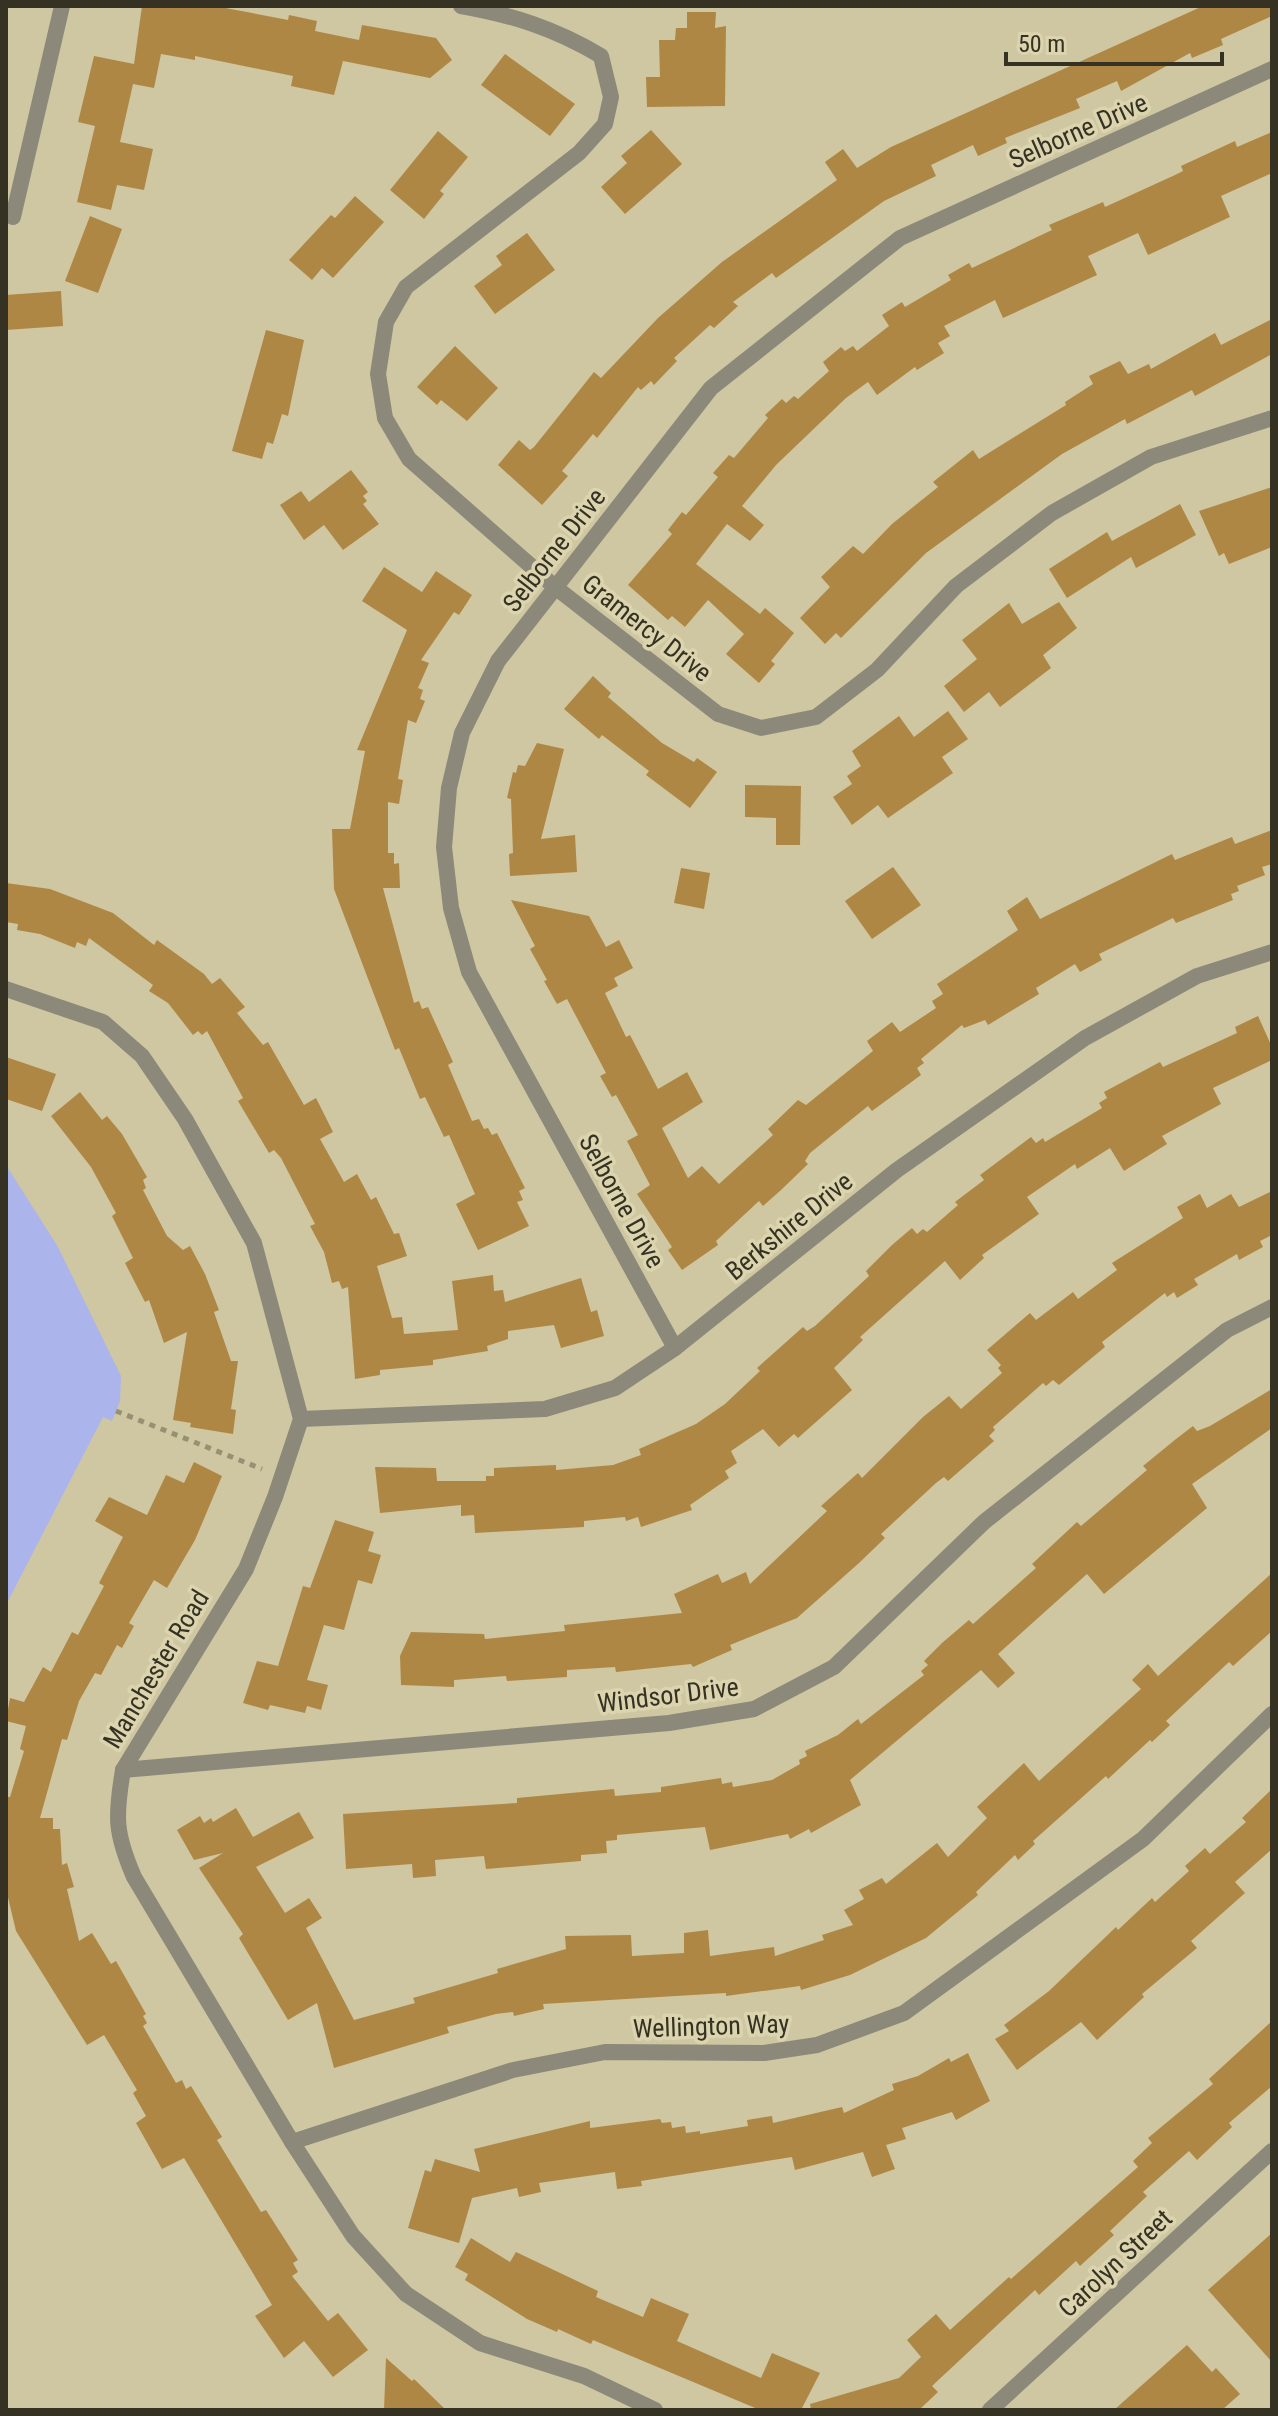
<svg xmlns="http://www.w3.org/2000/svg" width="1278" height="2416" viewBox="0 0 1278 2416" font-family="'Roboto Condensed',sans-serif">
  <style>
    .green { fill: #acb4ec }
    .building { fill: #af8744 }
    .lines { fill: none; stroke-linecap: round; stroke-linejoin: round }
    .path { stroke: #979174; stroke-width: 5; stroke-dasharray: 6 6; stroke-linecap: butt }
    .street { stroke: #8c897a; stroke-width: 16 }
    .labels { text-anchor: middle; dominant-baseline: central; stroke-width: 7; stroke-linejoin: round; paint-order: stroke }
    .street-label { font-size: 26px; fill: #353223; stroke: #dbd4ae }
  </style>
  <rect width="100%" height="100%" fill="#cec7a2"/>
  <polygon class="green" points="6,1165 58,1247 121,1376 120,1401 112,1421 103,1417 6,1605"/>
  <g class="building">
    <polygon points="142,6 215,6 288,20 289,15 317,21 315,31 359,40 362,25 436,38 452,60 430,78 343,61 334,95 291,86 293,76 195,56 195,60 161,54 154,88 133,84 120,142 153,149 144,190 117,185 111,210 77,202 95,126 78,122 94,56 134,64"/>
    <polygon points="1203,6 1272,6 1272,16 1221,39 1223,45 1192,58 1190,53 1121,91 1117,81 1076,99 1080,108 1005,138 1007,143 978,156 973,145 931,165 936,176 884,201 776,278 772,273 733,302 738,306 714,328 710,325 674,358 677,361 654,385 651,381 641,390 638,387 597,438 593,434 562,471 568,476 542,505 498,465 519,440 530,450 534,447 594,372 601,378 658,318 722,262 837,180 825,162 843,149 857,168 891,147"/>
    <polygon points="687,12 716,12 715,28 726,26 725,106 647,107 646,77 660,77 659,40 675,40 676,28 687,28"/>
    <polygon points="505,54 575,104 550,136 481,85"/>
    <polygon points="651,130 682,164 625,214 601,187 627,163 621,156"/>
    <polygon points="438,131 468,157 440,191 444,194 424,219 390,190"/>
    <polygon points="1272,132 1272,173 1221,196 1230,217 1148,255 1138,233 1088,256 1097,275 1003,318 995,300 944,326 950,336 938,343 944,353 917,370 915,367 877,395 868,382 846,398 776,465 742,506 764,525 750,541 727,524 696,564 760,614 765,608 794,633 771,661 775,664 759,683 726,654 744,634 708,600 685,627 672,616 668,620 628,585 672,534 668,530 682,512 686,515 718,477 713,473 729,455 734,458 768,418 765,415 782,399 786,403 794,396 798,399 829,371 823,362 841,347 845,351 853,346 857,351 889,326 882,315 902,302 905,307 951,280 948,275 969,263 972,268 1052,230 1049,225 1103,202 1105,207 1175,175 1183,171 1181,166 1235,141 1237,147"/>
    <polygon points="355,196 384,222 333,278 322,268 312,280 289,260 331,215 335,218"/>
    <polygon points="90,216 122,229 98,293 65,281"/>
    <polygon points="527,233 555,270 495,314 474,286 502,265 496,256"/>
    <polygon points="61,291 63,326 6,330 6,295"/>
    <polygon points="1272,319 1272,354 1195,396 1192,390 1127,424 1125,419 1062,454 926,553 841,638 836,633 825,644 800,618 830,587 821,577 853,546 863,554 892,524 938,487 933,482 973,450 979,459 1066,405 1065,402 1093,384 1089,376 1120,361 1128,374 1149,364 1151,369 1215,333 1221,345"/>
    <polygon points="266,330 304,340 288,416 282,414 273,444 267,442 262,459 232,451"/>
    <polygon points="455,346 498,388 467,421 441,400 437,405 417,387"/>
    <polygon points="351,470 368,492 363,496 367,501 363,504 379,524 343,550 324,525 304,540 280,505 301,491 309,502"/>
    <polygon points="1272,487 1272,547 1229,564 1224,553 1219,556 1199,511"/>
    <polygon points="1180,504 1196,535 1136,568 1131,557 1067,598 1049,569 1107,532 1112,541"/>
    <polygon points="384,567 422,592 436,571 472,595 459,615 454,612 421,660 429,663 418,688 423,690 420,699 425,701 416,723 408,720 398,779 403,780 399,804 388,802 388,853 394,853 394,864 399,863 400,888 383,888 414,1003 419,1001 422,1009 428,1007 453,1062 448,1065 472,1121 479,1119 484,1129 488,1128 492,1135 497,1133 525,1188 519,1191 523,1200 517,1202 529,1226 478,1250 456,1204 475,1194 449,1135 444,1137 425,1097 420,1099 399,1048 395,1050 334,889 332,829 350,829 365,751 357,750 407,630 362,601"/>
    <polygon points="1059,602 1077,628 1043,655 1051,668 1000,707 989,692 964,712 944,686 977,659 962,640 1009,603 1022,624"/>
    <polygon points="593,676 611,693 608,697 662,743 694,762 697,758 717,772 690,808 646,775 649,771 602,735 599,739 564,709"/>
    <polygon points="948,711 968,739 942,757 953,773 888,818 878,805 852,825 833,797 852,784 847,776 861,766 852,751 899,716 914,737"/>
    <polygon points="537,743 564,749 541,839 575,835 577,872 510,876 509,854 513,853 511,799 507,798 513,772 516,773 518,765 525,766"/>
    <polygon points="745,785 801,786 800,845 776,845 776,818 745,817"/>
    <polygon points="1272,830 1272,864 1262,867 1265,875 1237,886 1239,891 1231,894 1233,900 1176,923 1173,918 1099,954 1102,960 1080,972 1075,964 1036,988 1039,994 988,1025 985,1020 964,1028 962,1025 921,1059 924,1063 917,1068 921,1075 872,1111 868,1106 810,1153 805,1161 808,1164 781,1190 763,1206 759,1201 716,1241 718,1245 682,1270 668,1250 672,1247 637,1194 650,1185 627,1141 638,1135 616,1095 612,1097 600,1076 606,1073 567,999 557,1004 544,981 547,980 530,949 535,946 511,900 589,916 606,947 619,940 633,968 614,978 618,986 605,993 626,1037 630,1035 658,1089 687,1072 703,1102 662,1128 688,1178 702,1166 719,1184 773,1135 768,1129 798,1100 806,1105 873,1051 867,1041 892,1022 900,1032 936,1008 932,1001 943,994 937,984 1018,930 1007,911 1027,897 1040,919 1172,854 1175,860 1232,837 1235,844"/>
    <polygon points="893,867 921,905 872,939 845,901"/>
    <polygon points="681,868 710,873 704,909 674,903"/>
    <polygon points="6,883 50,889 113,913 154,945 157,940 204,974 212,984 220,978 245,1007 237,1013 263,1045 268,1042 304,1105 316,1098 333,1132 320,1139 344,1182 357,1174 371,1200 376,1197 394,1234 399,1233 407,1256 377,1266 392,1318 402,1317 404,1334 458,1330 452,1281 493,1275 494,1291 503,1290 505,1302 581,1278 591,1312 597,1310 604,1336 561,1348 554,1325 508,1331 508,1339 487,1346 488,1351 433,1360 433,1365 380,1370 380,1375 355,1379 348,1287 342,1289 339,1281 332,1283 324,1252 310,1226 315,1224 281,1158 274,1150 269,1153 238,1101 243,1098 207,1031 202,1035 198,1031 193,1035 168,1003 149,991 153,985 89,938 86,946 77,942 75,948 40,934 17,930 18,924 6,922"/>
    <polygon points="1258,1016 1272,1047 1272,1060 1213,1088 1221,1104 1162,1136 1167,1144 1124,1171 1110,1148 1077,1169 1075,1164 1027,1197 1039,1214 982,1255 984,1258 960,1280 945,1261 860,1337 863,1340 834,1368 852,1390 798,1438 794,1434 779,1447 763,1429 731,1451 737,1463 725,1471 729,1478 690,1505 692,1510 641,1527 638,1517 626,1521 625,1517 584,1521 584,1527 475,1533 474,1515 461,1516 461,1505 380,1513 375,1467 436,1468 437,1481 486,1481 486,1476 494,1476 494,1468 556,1465 556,1470 613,1465 641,1455 639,1449 696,1424 725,1404 760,1371 757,1368 803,1327 807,1331 815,1326 869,1276 866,1271 892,1245 912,1228 917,1234 923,1229 927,1232 958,1205 955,1202 984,1180 980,1175 1031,1137 1036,1143 1043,1138 1045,1142 1102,1108 1099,1103 1107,1098 1104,1092 1160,1062 1163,1067 1237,1033 1235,1027"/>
    <polygon points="6,1057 56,1074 42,1111 6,1099"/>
    <polygon points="80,1092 102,1120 107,1116 122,1134 147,1177 143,1180 146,1188 143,1190 167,1236 183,1250 190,1246 205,1274 219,1310 214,1312 231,1361 238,1361 231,1409 236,1410 233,1434 190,1427 191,1423 173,1420 187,1332 164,1343 149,1300 145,1302 125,1263 133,1258 112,1216 116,1213 91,1167 51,1116"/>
    <polygon points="1272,1191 1272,1235 1260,1241 1263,1247 1239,1260 1237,1254 1194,1279 1198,1285 1177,1298 1174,1292 1167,1297 1165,1293 1102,1342 1105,1347 1059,1385 1053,1380 1046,1386 1043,1383 993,1427 995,1430 989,1436 994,1441 948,1481 944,1477 936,1483 881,1534 885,1538 859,1563 797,1618 730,1645 732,1650 693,1667 691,1664 616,1672 615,1667 567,1670 567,1677 507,1681 506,1676 454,1680 454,1687 401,1685 400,1656 411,1632 484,1634 485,1639 565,1631 564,1625 682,1613 674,1594 718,1574 722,1583 746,1572 750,1584 827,1511 821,1506 858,1473 862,1478 923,1417 949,1396 961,1409 1002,1373 998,1368 1001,1365 987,1350 1030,1313 1036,1320 1073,1292 1078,1299 1117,1270 1112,1263 1183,1218 1177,1207 1200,1194 1207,1208 1231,1194 1239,1207"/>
    <polygon points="1272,1389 1272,1428 1192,1484 1207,1508 1104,1594 1087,1574 998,1654 1015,1673 998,1688 981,1670 850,1780 861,1805 811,1833 809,1829 790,1839 788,1834 710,1850 705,1827 617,1835 617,1840 606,1841 607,1853 581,1855 581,1861 486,1869 484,1856 435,1860 436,1876 413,1878 412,1864 346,1869 343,1814 517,1803 517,1798 614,1789 615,1796 661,1792 661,1787 721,1778 722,1784 732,1782 733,1787 772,1780 800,1764 799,1760 807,1756 805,1751 838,1735 858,1719 861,1724 924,1675 921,1671 928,1665 924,1661 942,1643 969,1620 973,1624 1036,1568 1032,1564 1077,1522 1081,1526 1147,1470 1143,1466 1176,1439 1193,1426 1197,1431 1210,1426"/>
    <polygon points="194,1462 222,1476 195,1540 167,1588 154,1580 129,1623 134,1626 122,1648 117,1645 101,1675 95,1673 79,1701 67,1740 62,1739 40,1818 53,1818 53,1829 60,1829 62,1865 67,1863 74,1887 67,1889 79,1941 92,1933 111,1964 116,1961 146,2014 143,2016 147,2023 143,2026 176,2083 182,2080 186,2089 191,2086 222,2137 217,2140 261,2212 266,2210 298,2260 293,2263 298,2272 292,2276 328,2321 338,2313 368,2350 333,2377 304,2341 284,2358 255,2316 272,2305 184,2158 162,2169 136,2123 146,2116 133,2093 137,2090 104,2035 87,2045 16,1931 6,1889 6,1797 10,1797 24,1751 20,1749 26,1726 6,1721 10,1698 24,1702 43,1667 51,1672 72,1632 78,1635 104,1586 99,1583 123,1537 95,1521 109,1497 147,1515 166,1475 184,1483"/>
    <polygon points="335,1520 374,1532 368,1551 381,1555 372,1584 358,1580 344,1630 324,1625 307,1680 328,1685 321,1710 307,1706 305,1713 270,1705 268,1710 243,1703 257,1661 278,1666 303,1586 310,1588"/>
    <polygon points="1272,1573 1272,1631 1233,1666 1229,1662 1166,1721 1170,1725 1152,1742 1150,1740 1108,1779 1106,1776 1033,1841 1035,1844 1018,1860 1015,1855 976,1892 978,1895 926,1938 850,1975 801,1990 800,1986 726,1996 726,1993 543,2004 544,2009 514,2016 513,2012 496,2014 447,2027 449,2033 334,2068 317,2003 288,2020 239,1938 243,1934 199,1868 223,1853 194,1860 177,1830 200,1816 204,1823 211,1818 213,1822 236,1808 253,1837 299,1812 314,1838 256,1867 285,1913 309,1898 322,1918 306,1928 354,2020 415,2003 413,1998 498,1973 497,1969 566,1949 565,1936 631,1935 632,1956 684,1953 684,1933 708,1930 710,1956 774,1947 775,1956 824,1940 822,1935 853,1925 844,1910 864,1899 859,1890 882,1878 886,1884 937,1843 948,1857 987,1818 977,1807 1024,1763 1039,1781 1141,1689 1132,1680 1148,1664 1158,1676"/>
    <polygon points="1272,1789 1272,1849 1235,1882 1245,1893 1191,1941 1197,1948 1142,1994 1144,1997 1097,2040 1081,2022 1017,2070 995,2039 1009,2031 1004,2025 1049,1991 1116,1927 1118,1930 1152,1898 1155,1902 1189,1871 1185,1866 1205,1848 1210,1854 1246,1822 1242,1818"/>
    <polygon points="1272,2021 1272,2086 1229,2123 1232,2127 1197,2160 1189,2151 1143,2192 1147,2196 1110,2231 1114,2235 1080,2266 1076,2261 1039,2295 1035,2290 932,2386 938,2392 919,2410 811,2410 810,2404 899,2378 921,2357 907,2340 936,2314 950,2330 1009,2277 1011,2279 1138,2167 1133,2161 1152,2143 1148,2138 1213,2084 1209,2079"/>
    <polygon points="968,2053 990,2101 956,2120 952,2112 902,2128 906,2139 886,2145 895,2169 872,2177 863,2152 795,2170 792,2157 641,2181 642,2186 617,2189 615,2172 539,2183 541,2192 519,2197 517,2188 472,2198 459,2243 408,2228 425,2170 431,2172 435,2159 480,2172 474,2149 590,2121 590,2128 660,2119 662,2123 671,2122 672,2128 685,2126 686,2133 700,2131 700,2134 748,2126 747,2120 772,2116 773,2123 842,2107 844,2113 894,2090 892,2084 918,2076 949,2058 951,2062"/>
    <polygon points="1272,2233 1272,2362 1208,2290"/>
    <polygon points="471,2238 510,2262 516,2252 598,2291 596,2297 643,2317 651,2298 689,2314 677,2341 761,2378 772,2353 820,2373 801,2410 760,2410 593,2340 591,2344 558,2329 557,2332 527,2319 465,2280 468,2274 455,2267"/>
    <polygon points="1187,2345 1212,2372 1216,2368 1240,2394 1222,2410 1114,2410"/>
    <polygon points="386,2358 412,2381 414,2379 446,2410 384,2410"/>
  </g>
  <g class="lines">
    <polyline class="path" points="116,1411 262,1469"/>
    <g class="street">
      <path d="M461 6C513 15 556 29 601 56L611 97 605 124 579 153 406 287 386 322 378 374 385 418 409 459 555 587 718 714 761 728 816 717 877 670 956 586 1052 513 1151 457 1272 418"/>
      <polyline points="13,217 62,6"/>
      <path d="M6 989 103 1022 142 1056 185 1119 254 1243 301 1419 275 1497 246 1569 123 1770C115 1817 115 1833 134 1877L292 2142 353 2236 406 2294 480 2343 584 2376 655 2410"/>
      <polyline points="675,1348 469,972 451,908 444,847 449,788 462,733 498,661 711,388 900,238 1272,69"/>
      <polyline points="301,1419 545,1409 615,1388 675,1348 897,1170 1085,1038 1197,976 1272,952"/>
      <polyline points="123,1770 669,1723 754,1709 834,1667 984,1522 1227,1330 1272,1307"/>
      <polyline points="292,2142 513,2070 605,2052 764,2053 817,2045 904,2013 1143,1839 1272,1714"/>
      <polyline points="990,2410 1272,2151"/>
    </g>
  </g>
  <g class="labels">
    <g class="street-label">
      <text transform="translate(1078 131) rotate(-24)">Selborne Drive</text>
      <text transform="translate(554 550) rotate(-52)">Selborne Drive</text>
      <text transform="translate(647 628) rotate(38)">Gramercy Drive</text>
      <text transform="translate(622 1201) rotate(61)">Selborne Drive</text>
      <text transform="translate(789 1226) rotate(-39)">Berkshire Drive</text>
      <text transform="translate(156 1669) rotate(-59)">Manchester Road</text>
      <text transform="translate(668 1695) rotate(-7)">Windsor Drive</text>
      <text transform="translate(711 2026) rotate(-2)">Wellington Way</text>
      <text transform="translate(1115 2263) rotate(-43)">Carolyn Street</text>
    </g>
  </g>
  <rect width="1278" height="2416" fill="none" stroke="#353223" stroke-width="16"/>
  <path d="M1006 52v12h216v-12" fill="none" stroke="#353223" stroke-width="4"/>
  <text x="1018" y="52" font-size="24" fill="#353223" stroke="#dbd4ae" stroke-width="6" paint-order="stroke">50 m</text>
</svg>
